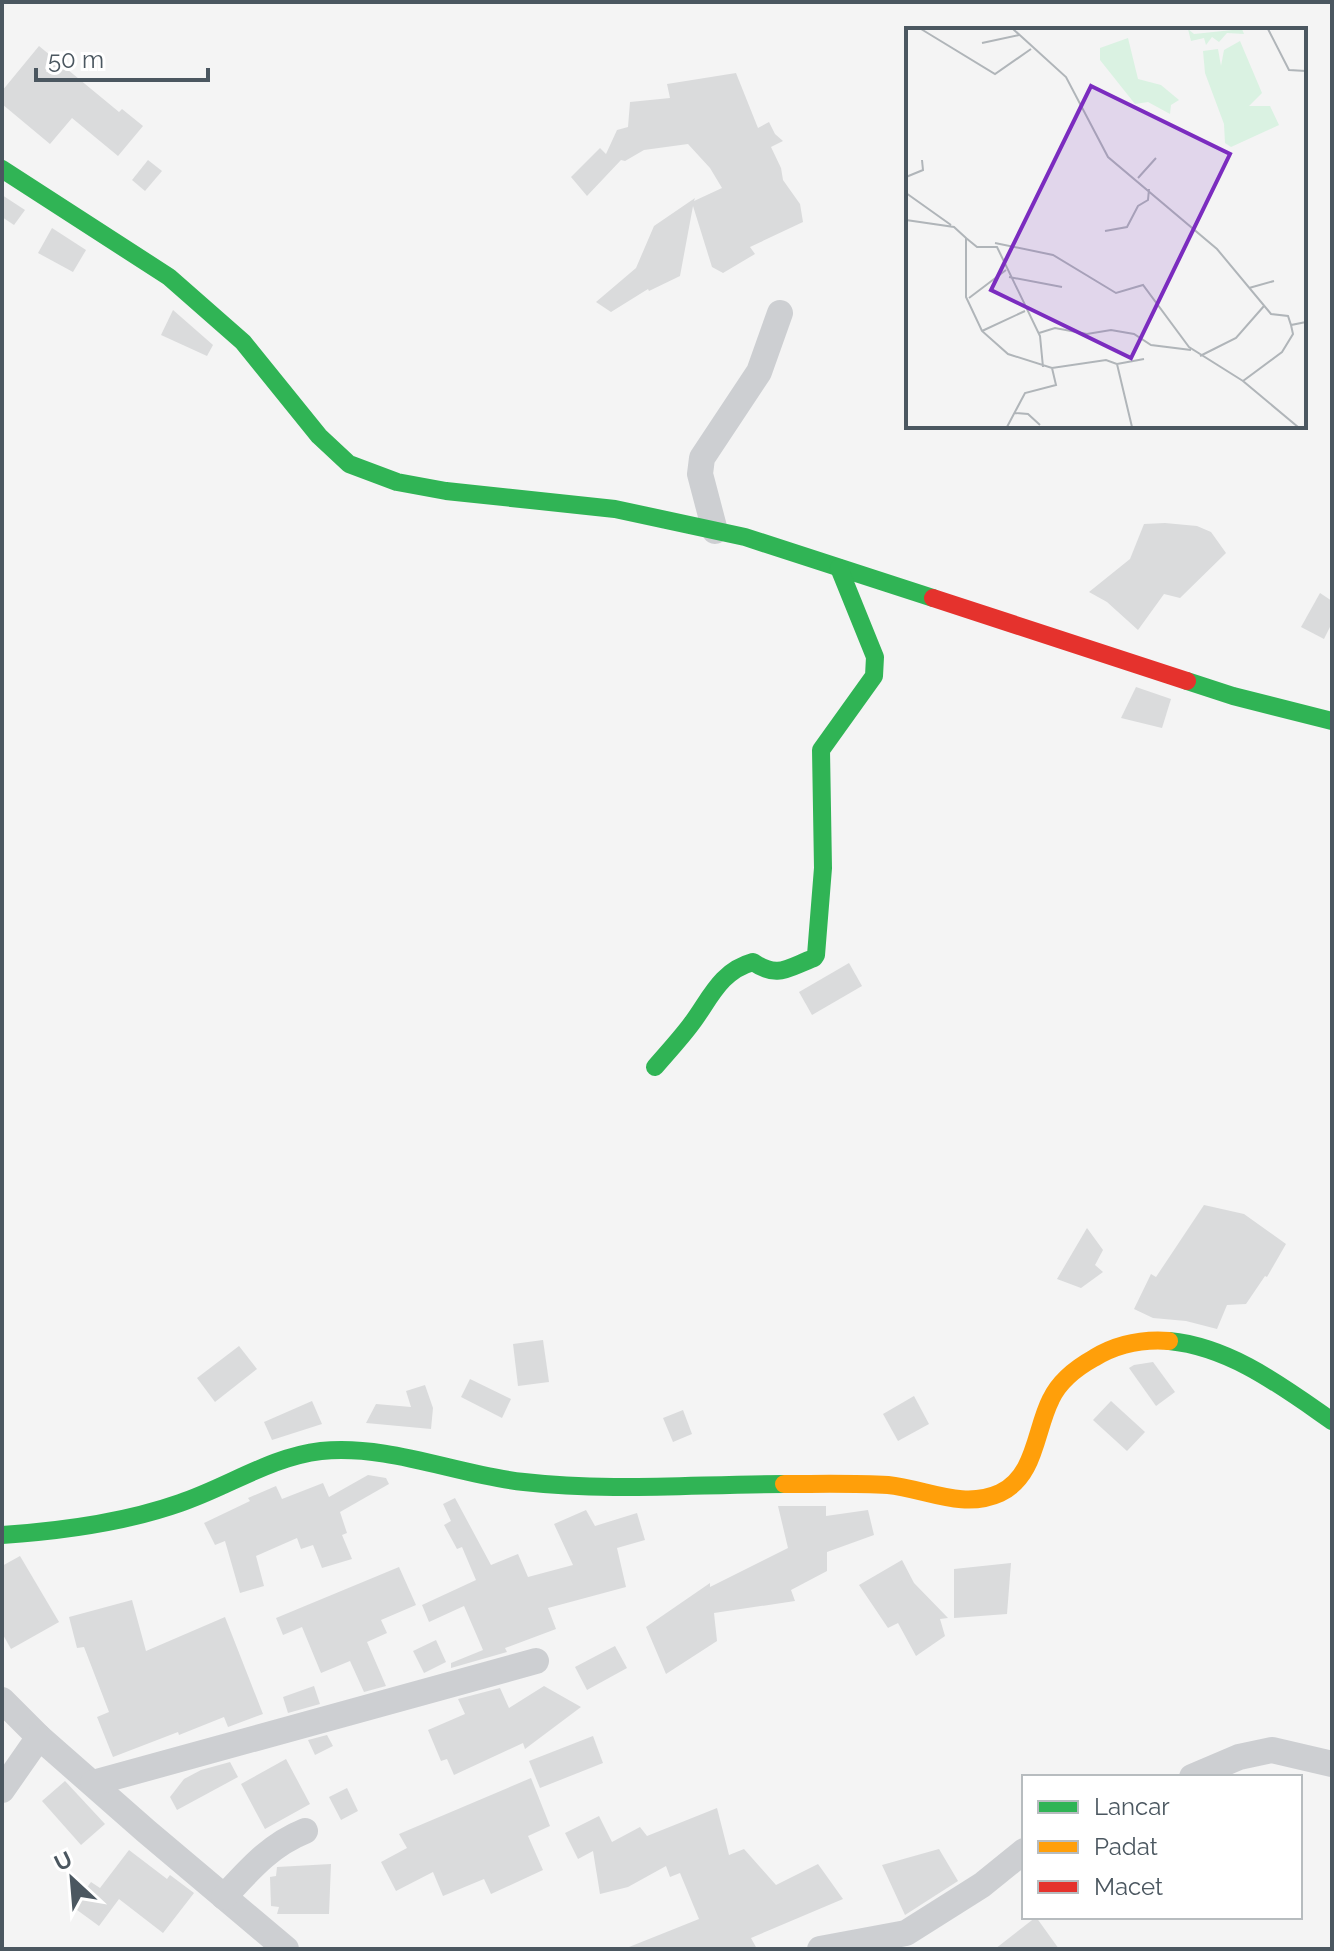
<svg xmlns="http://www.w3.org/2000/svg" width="1334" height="1951" viewBox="0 0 1334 1951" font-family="Raleway,sans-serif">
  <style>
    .building { fill: #dadbdc }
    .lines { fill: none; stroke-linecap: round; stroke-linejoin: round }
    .street { stroke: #cdcfd2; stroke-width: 26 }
    .fast { stroke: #30b455; stroke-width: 18 }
    .slow { stroke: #ff9f0a; stroke-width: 18 }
    .jam { stroke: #e5322d; stroke-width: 18 }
    .inset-road { fill: none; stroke: #b0b5b9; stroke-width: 2 }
    .view { fill: #7b2cbf; fill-opacity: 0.15; stroke: #7b2cbf; stroke-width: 4 }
    .inset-edge { fill: none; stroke: #4b5760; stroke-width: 4 }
  </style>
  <rect width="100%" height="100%" fill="#f4f4f4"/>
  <g class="building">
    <polygon points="39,46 119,112 122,109 143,126 118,156 72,118 50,144 2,104 2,91"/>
    <polygon points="736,73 758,128 769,122 775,134 783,141 771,147 781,168 783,180 800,204 803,222 750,247 755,254 723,273 712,267 693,206 680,276 649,291 648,289 611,312 596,302 636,268 654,226 695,198 694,201 722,188 710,168 688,144 644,150 625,161 621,160 587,196 571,177 600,148 606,154 617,130 628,127 630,102 670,98 667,84"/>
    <polygon points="148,160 162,171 145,191 132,180"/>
    <polygon points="2,195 25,210 14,225 2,217"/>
    <polygon points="52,228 86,250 73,272 38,253"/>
    <polygon points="173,310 213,345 207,356 161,335"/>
    <polygon points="1165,523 1197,526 1211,532 1226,553 1180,598 1164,594 1138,630 1107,602 1089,592 1130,559 1144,524"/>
    <polygon points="1320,593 1332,601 1332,623 1324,639 1301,627"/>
    <polygon points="1136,687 1171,699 1162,728 1121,718"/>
    <polygon points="849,963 862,986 812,1015 799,992"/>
    <polygon points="1204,1205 1244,1214 1286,1244 1267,1277 1265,1276 1246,1304 1227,1305 1217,1329 1186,1321 1153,1318 1134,1309 1151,1274 1156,1277"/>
    <polygon points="1087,1228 1103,1250 1095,1265 1103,1272 1081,1288 1057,1279"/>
    <polygon points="543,1340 549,1382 518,1386 513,1344"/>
    <polygon points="239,1346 257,1369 215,1402 197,1378"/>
    <polygon points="1153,1362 1175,1392 1156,1406 1129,1368 1134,1365"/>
    <polygon points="470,1379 511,1399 502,1418 461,1397"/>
    <polygon points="425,1385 433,1408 431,1429 366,1423 376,1404 411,1407 406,1391"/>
    <polygon points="914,1396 929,1424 898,1441 883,1414"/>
    <polygon points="312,1401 322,1424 272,1440 264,1422"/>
    <polygon points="1111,1401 1145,1432 1127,1451 1093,1420"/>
    <polygon points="683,1410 692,1434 673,1442 663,1418"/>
    <polygon points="368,1475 386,1478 389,1484 340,1512 347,1533 342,1535 352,1559 322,1568 313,1545 301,1549 297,1538 256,1556 264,1586 240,1593 225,1541 215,1545 204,1523 250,1501 248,1498 276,1486 282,1499 323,1483 329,1497"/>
    <polygon points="455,1498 491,1565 518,1554 528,1577 573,1565 554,1524 586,1510 595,1526 637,1513 645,1540 617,1548 626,1587 548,1608 556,1629 505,1648 507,1652 451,1668 451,1663 483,1650 464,1606 429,1622 422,1605 476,1580 462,1547 457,1549 444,1525 451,1521 443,1504"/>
    <polygon points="778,1506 826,1506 826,1516 868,1510 874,1535 827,1552 827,1571 791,1590 795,1601 714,1613 717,1641 666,1674 646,1627 710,1583 710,1587 788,1548"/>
    <polygon points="20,1556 59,1622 11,1649 2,1633 2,1566"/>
    <polygon points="902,1560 914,1583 948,1618 940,1619 945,1636 916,1656 898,1623 888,1628 859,1585"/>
    <polygon points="1011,1563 1007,1614 954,1618 954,1569"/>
    <polygon points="399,1567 416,1605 381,1620 387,1633 367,1642 386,1686 364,1692 350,1661 321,1673 302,1627 283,1635 276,1618"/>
    <polygon points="132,1600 146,1651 225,1617 263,1714 228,1727 224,1717 179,1735 178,1732 113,1757 97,1717 109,1712 84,1647 77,1648 69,1617"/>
    <polygon points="436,1640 446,1662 424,1673 413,1651"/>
    <polygon points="615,1646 627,1668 587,1690 575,1667"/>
    <polygon points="314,1686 320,1704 288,1713 283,1697"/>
    <polygon points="544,1686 581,1707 525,1749 523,1743 454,1775 447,1759 441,1761 428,1730 465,1714 458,1699 500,1688 509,1708"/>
    <polygon points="327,1735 333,1746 315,1755 308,1740"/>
    <polygon points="593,1736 603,1763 540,1788 529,1761"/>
    <polygon points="286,1759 310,1804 265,1829 241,1784"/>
    <polygon points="230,1762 238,1777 177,1810 170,1797 184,1779 201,1770"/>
    <polygon points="531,1778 550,1826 528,1836 543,1870 491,1894 484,1879 443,1896 433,1872 396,1891 381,1862 407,1848 399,1834"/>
    <polygon points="65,1781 105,1824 81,1845 42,1801"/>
    <polygon points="347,1788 358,1811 341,1820 329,1797"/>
    <polygon points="717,1808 729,1855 744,1849 776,1885 818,1864 843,1899 751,1938 757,1949 624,1949 699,1919 680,1873 670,1877 666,1866 628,1887 600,1894 593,1851 578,1859 565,1833 599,1816 612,1842 640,1827 647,1836"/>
    <polygon points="939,1849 958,1881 905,1915 882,1865"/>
    <polygon points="129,1850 167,1879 170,1875 194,1893 163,1933 119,1899 99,1926 73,1907 91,1882 100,1888"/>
    <polygon points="331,1864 329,1914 277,1914 279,1907 271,1906 270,1877 276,1876 277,1867"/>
    <polygon points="1036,1917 1059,1949 995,1949"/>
  </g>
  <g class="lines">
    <g class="street">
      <polyline points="715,531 700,474 702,458 759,372 780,313"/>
      <polyline points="2,1700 39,1737 146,1831 286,1949"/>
      <polyline points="1192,1777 1239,1757 1272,1750 1332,1764"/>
      <polyline points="93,1783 536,1661"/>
      <polyline points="2,1790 39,1737"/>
      <path d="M224 1897C249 1870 270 1845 305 1831"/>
      <polyline points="820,1949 906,1933 982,1885 1024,1851"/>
    </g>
    <g class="fast">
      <polyline points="2,169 169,277 243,342 319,436 349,464 397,482 446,491 615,509 745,537 933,598"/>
      <polyline points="1187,681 1233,696 1332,721"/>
      <path d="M655 1067C667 1053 681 1038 692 1023 710 999 720 971 753 962 778 979 787 968 814 958L816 955 823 868 821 750 874 676 875 657 839 568"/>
      <path d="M1169 1341C1231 1347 1283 1387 1332 1421"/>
      <path d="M2 1535C62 1531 123 1523 180 1503 228 1487 270 1457 321 1451 389 1444 458 1475 524 1482 610 1492 698 1484 784 1484"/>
    </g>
    <path class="slow" d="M784 1484C818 1484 854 1483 888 1485 926 1489 963 1510 1000 1493 1036 1476 1035 1430 1051 1399 1060 1380 1076 1368 1094 1358 1117 1344 1142 1339 1169 1341"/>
    <polyline class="jam" points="933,598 1187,681"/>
  </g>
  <g transform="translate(906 28)">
    <rect width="400" height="400" fill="#f4f4f4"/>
    <path d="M282 1 288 6 336 1 338 6 321 5 313 14 306 9 300 17 298 10 285 13ZM222 10 232 51 255 57 273 72 265 77 264 86 242 74 229 76 194 32V20ZM334 13 356 65 343 78H364L373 97 325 119 319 115 318 96 299 45 297 23 312 21 315 38 318 22Z" fill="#daf2e2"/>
    <path class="inset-road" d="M15 1 89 46 125 21M107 1 160 49 202 129 311 221 365 286 382 288 385 297 400 294M362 1 383 42 400 43M76 15 113 7M0 149 17 142 16 132M232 150 250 130M0 165 45 197M0 192 48 199 60 210V269L76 303 102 326 146 340 200 332 211 336 226 399M199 203 221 199 232 178 242 172 243 161M60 210 71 219H91L134 308 137 339M89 215 147 227 210 265 237 257 283 319 337 353M103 249 156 259M343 260 368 253M63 270 100 242M385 297 387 306 376 324 337 353 392 399M76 303 119 283M133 305 149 300 181 306 205 302 228 306 245 317 285 322M294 328 330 310 358 278M211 336 238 331M109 385 122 386 134 397M101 399 119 365 150 357 146 340"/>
    <path class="view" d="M185 58 324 126 225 330 85 262Z"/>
    <rect width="400" height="400" class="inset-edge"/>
  </g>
  <rect width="1334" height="1951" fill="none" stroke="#4b5760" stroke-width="8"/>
  <rect x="1022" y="1775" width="280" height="144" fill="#ffffff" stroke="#b7bcbf" stroke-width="2"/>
  <rect x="1038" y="1801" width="40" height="12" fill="#30b455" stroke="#b7bcbf" stroke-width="2"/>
  <text x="1094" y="1815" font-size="24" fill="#4b5760">Lancar</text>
  <rect x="1038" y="1841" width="40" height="12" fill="#ff9f0a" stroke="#b7bcbf" stroke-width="2"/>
  <text x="1094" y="1855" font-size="24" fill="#4b5760">Padat</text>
  <rect x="1038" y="1881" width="40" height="12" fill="#e5322d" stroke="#b7bcbf" stroke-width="2"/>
  <text x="1094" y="1895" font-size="24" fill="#4b5760">Macet</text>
  <g transform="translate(72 1879) rotate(334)" stroke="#ffffff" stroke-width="6" paint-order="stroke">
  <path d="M0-6L14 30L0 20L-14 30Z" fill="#4b5760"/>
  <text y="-12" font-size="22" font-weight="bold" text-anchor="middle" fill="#4b5760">U</text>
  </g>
  <path d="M36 68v12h172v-12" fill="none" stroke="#4b5760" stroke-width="4"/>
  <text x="48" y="68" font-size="24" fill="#4b5760" stroke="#ffffff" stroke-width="6" paint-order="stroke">50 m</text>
</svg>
